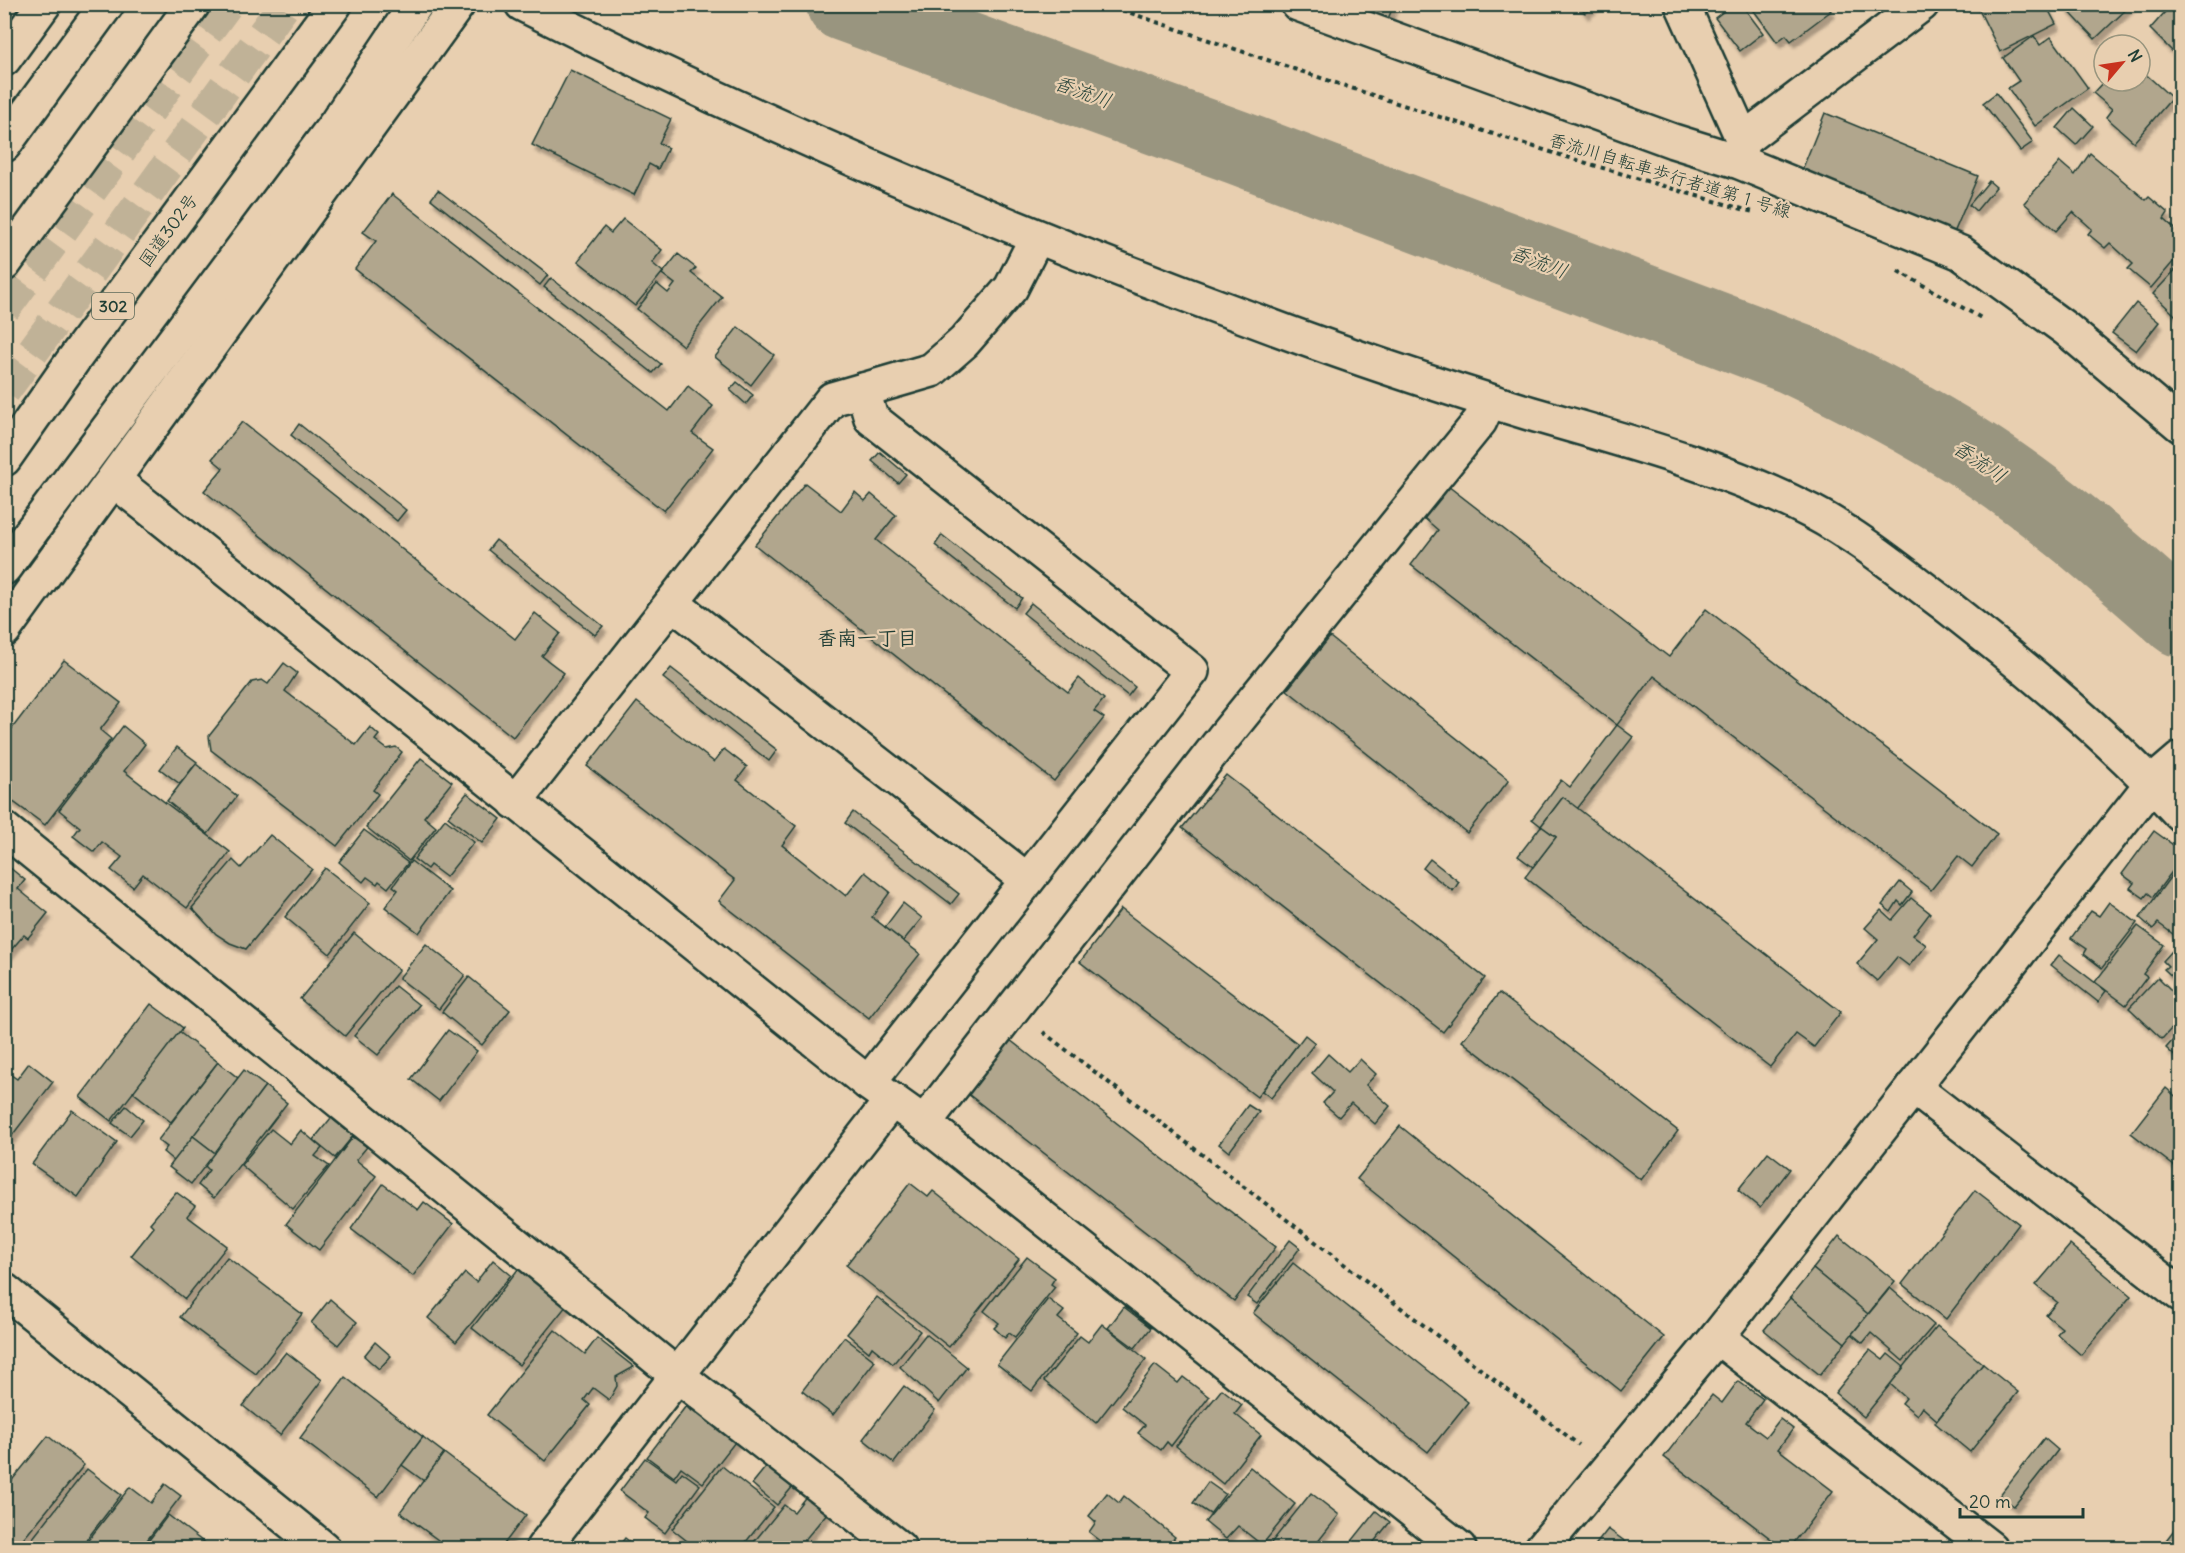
<svg xmlns="http://www.w3.org/2000/svg" width="2185" height="1553" viewBox="0 0 2185 1553" font-family="Delius,'Klee One',sans-serif">
  <style>
    .lines { fill: none; stroke-linecap: round; stroke-linejoin: round }
    .river { stroke: #99957f; stroke-width: 74 }
    .building { fill: #b1a68d; stroke: #1f3d34; stroke-width: 1.5; filter: url(#shadow) }
    .motorway-tunnel { stroke: #c0b297; stroke-width: 33; stroke-dasharray: 33 16; stroke-linecap: butt }
    .minor-casing { stroke: #1f3d34; stroke-width: 38 }
    .tertiary-casing { stroke: #1f3d34; stroke-width: 38 }
    .trunk-casing { stroke: #1f3d34; stroke-width: 38 }
    .motorway-casing { stroke: #1f3d34; stroke-width: 38 }
    .path { stroke: #1f3d34; stroke-width: 4; stroke-dasharray: 4.5 4.5; stroke-linecap: butt }
    .minor { stroke: #e8cfb0; stroke-width: 33 }
    .tertiary { stroke: #e8cfb0; stroke-width: 33 }
    .trunk { stroke: #e8cfb0; stroke-width: 33 }
    .motorway { stroke: #e8cfb0; stroke-width: 33 }
    .labels { text-anchor: middle; dominant-baseline: central; stroke-width: 4.5; stroke-linejoin: round; paint-order: stroke }
    .shield { fill: #e8cfb0; stroke: #5b6959; stroke-width: 1.5 }
    .shield-label { font-size: 16px; font-weight: bold; fill: #1f3d34 }
    .street-label { font-size: 18px; fill: #1f3d34; stroke: #e8cfb0 }
    .water-label { font-size: 20px; font-style: italic; fill: #2b463c; stroke: #e8cfb0 }
    .neighbourhood-label { font-size: 20px; font-weight: bold; fill: #1f3d34; stroke: #e8cfb0 }
  </style>
  <defs>
    <filter id="shadow"><feDropShadow dx="3.5" dy="6" stdDeviation="1.5" flood-color="#0004"/></filter>
  </defs>
  <rect width="100%" height="100%" fill="#e8cfb0"/>
  <filter id="ink" filterUnits="userSpaceOnUse"><feTurbulence type="fractalNoise" baseFrequency=".0167" numOctaves="2"/><feDisplacementMap in="SourceGraphic" scale="12" xChannelSelector="R" yChannelSelector="G"/><feConvolveMatrix kernelMatrix="1 2 1 2 8 2 1 2 1" color-interpolation-filters="sRGB"/></filter>
  <g filter="url(#ink)">
    <g class="lines">
      <path class="river" d="M843 4 1239 148 1794 358C1855 387 1914 417 1970 453 2046 501 2113 561 2180 620"/>
    </g>
    <g class="building">
      <polygon points="1351,4 1394,4 1388,19"/>
      <polygon points="1578,4 1596,4 1585,13"/>
      <polygon points="1733,4 1741,4 1763,33 1740,51 1715,18"/>
      <polygon points="1749,4 1825,4 1831,11 1791,41 1786,35 1777,42"/>
      <polygon points="1976,4 2040,4 2043,9 2047,7 2056,24 2000,52"/>
      <polygon points="2062,4 2132,4 2095,39"/>
      <polygon points="2172,4 2180,4 2180,59 2150,29"/>
      <polygon points="2034,36 2040,45 2051,37 2088,88 2035,126 2008,88 2019,81 2003,58"/>
      <polygon points="2140,69 2172,98 2134,142 2106,117 2112,109 2093,93 2104,81 2140,81"/>
      <polygon points="570,70 671,119 659,143 668,148 658,169 649,164 634,195 532,145"/>
      <polygon points="1996,93 2033,142 2020,151 1983,103"/>
      <polygon points="2074,108 2093,126 2076,145 2057,128"/>
      <polygon points="1825,113 1978,176 1954,233 1802,170"/>
      <polygon points="2090,153 2146,200 2149,197 2168,213 2164,219 2180,233 2180,254 2151,288 2128,269 2133,264 2110,243 2105,248 2088,234 2092,229 2073,212 2056,231 2024,203 2060,162 2075,175"/>
      <polygon points="1989,181 1996,187 1976,211 1969,205"/>
      <polygon points="438,190 548,275 540,285 431,199"/>
      <polygon points="392,194 669,411 688,386 713,406 692,433 713,448 664,511 355,269 376,241 363,232"/>
      <polygon points="623,219 662,250 652,263 663,272 635,306 578,261 604,227 611,233"/>
      <polygon points="678,254 696,268 691,273 722,297 683,346 637,309 657,284 668,293 675,284 662,274"/>
      <polygon points="2180,265 2180,311 2176,316 2153,294"/>
      <polygon points="551,278 661,364 653,373 544,287"/>
      <polygon points="2136,303 2159,322 2136,351 2112,333"/>
      <polygon points="738,327 774,355 751,385 715,357"/>
      <polygon points="737,382 753,395 746,404 730,390"/>
      <polygon points="242,422 515,639 535,613 560,633 542,656 564,673 513,737 204,491 223,468 212,459"/>
      <polygon points="299,424 406,510 397,521 291,435"/>
      <polygon points="880,452 906,474 898,483 872,461"/>
      <polygon points="805,483 841,511 855,492 865,501 871,494 896,515 876,540 1068,692 1079,678 1104,699 1094,711 1104,718 1054,781 755,545"/>
      <polygon points="1448,486 1669,657 1706,609 1997,834 1972,867 1958,856 1931,890 1654,676 1617,725 1411,565 1438,530 1424,518"/>
      <polygon points="942,535 1022,598 1015,608 935,545"/>
      <polygon points="496,540 603,626 595,635 488,550"/>
      <polygon points="1031,603 1135,687 1128,696 1023,613"/>
      <polygon points="1330,637 1509,780 1467,833 1287,690"/>
      <polygon points="64,660 121,703 100,730 111,739 45,825 4,795 4,739"/>
      <polygon points="284,663 297,673 285,691 356,745 370,727 379,735 375,740 387,749 396,747 402,752 373,790 378,794 337,846 211,750 209,736 252,682 262,680 268,684"/>
      <polygon points="671,668 777,750 769,761 663,678"/>
      <polygon points="637,702 714,762 724,749 747,767 737,780 796,826 782,845 846,896 865,872 890,892 872,917 920,954 869,1018 719,901 735,880 587,766"/>
      <polygon points="1617,725 1633,737 1577,809 1563,797 1541,826 1532,819 1561,780 1570,787"/>
      <polygon points="123,726 145,744 124,771 230,852 187,908 143,874 133,887 111,870 122,857 102,842 94,852 73,836 80,827 59,810"/>
      <polygon points="177,747 197,762 180,784 160,769"/>
      <polygon points="421,758 452,782 424,817 436,827 409,861 366,827"/>
      <polygon points="196,764 237,796 208,834 167,801"/>
      <polygon points="1226,775 1485,978 1443,1032 1182,828"/>
      <polygon points="467,793 501,819 482,843 448,817"/>
      <polygon points="1563,797 1841,1012 1814,1047 1796,1034 1770,1067 1525,877 1556,837 1541,826"/>
      <polygon points="853,812 959,894 951,904 845,823"/>
      <polygon points="445,819 474,842 446,877 430,865 427,869 414,859"/>
      <polygon points="1541,826 1556,837 1533,867 1518,856"/>
      <polygon points="364,830 408,863 388,888 379,881 377,884 367,877 363,882 339,862"/>
      <polygon points="2154,831 2180,850 2180,861 2153,897 2148,893 2144,898 2130,888 2134,883 2122,874"/>
      <polygon points="270,835 312,869 246,949 230,943 216,934 192,908 233,860 241,868"/>
      <polygon points="1430,859 1459,882 1453,891 1423,868"/>
      <polygon points="411,861 450,891 419,933 385,907 398,890 393,886"/>
      <polygon points="4,863 25,880 18,889 48,913 28,938 24,935 4,958"/>
      <polygon points="2180,864 2180,932 2177,937 2158,923 2153,929 2140,918"/>
      <polygon points="325,868 370,903 330,954 285,917"/>
      <polygon points="1900,882 1912,892 1902,905 1898,901 1891,912 1882,905"/>
      <polygon points="1911,898 1930,913 1913,935 1926,945 1909,966 1897,957 1877,981 1857,964 1878,939 1865,928 1881,910 1892,920"/>
      <polygon points="2109,902 2137,923 2102,968 2084,954 2087,949 2071,938 2091,911 2099,916"/>
      <polygon points="903,903 922,918 903,941 885,927"/>
      <polygon points="1121,909 1298,1044 1257,1097 1080,962"/>
      <polygon points="2138,926 2164,945 2143,974 2147,977 2126,1005 2095,982"/>
      <polygon points="354,933 399,970 345,1036 300,999"/>
      <polygon points="2180,942 2180,984 2164,969 2168,966 2163,961"/>
      <polygon points="426,944 465,975 439,1009 399,978"/>
      <polygon points="2059,955 2106,991 2098,1002 2051,965"/>
      <polygon points="469,977 510,1010 482,1045 442,1012"/>
      <polygon points="2158,977 2180,999 2180,1019 2162,1039 2129,1008"/>
      <polygon points="395,986 419,1005 378,1055 354,1036"/>
      <polygon points="1499,993 1678,1131 1641,1180 1462,1041"/>
      <polygon points="151,1004 183,1028 111,1121 80,1097"/>
      <polygon points="448,1030 477,1051 439,1101 411,1079"/>
      <polygon points="179,1032 218,1062 171,1122 133,1092"/>
      <polygon points="2180,1032 2180,1061 2166,1048"/>
      <polygon points="1305,1035 1315,1043 1271,1098 1262,1091"/>
      <polygon points="1010,1040 1276,1247 1234,1301 968,1094"/>
      <polygon points="1328,1054 1348,1072 1360,1059 1376,1074 1366,1085 1390,1106 1375,1124 1351,1103 1339,1117 1323,1103 1333,1092 1312,1073"/>
      <polygon points="218,1062 238,1078 174,1161 163,1152 167,1147 158,1140"/>
      <polygon points="29,1063 53,1082 4,1146 4,1070 17,1079"/>
      <polygon points="244,1070 265,1086 215,1153 193,1136"/>
      <polygon points="265,1086 287,1103 214,1198 198,1185 209,1170 205,1166"/>
      <polygon points="2166,1088 2180,1100 2180,1157 2174,1166 2131,1133"/>
      <polygon points="1248,1105 1259,1112 1229,1152 1219,1144"/>
      <polygon points="126,1106 143,1120 130,1136 112,1123"/>
      <polygon points="72,1110 117,1142 78,1197 32,1164"/>
      <polygon points="331,1118 353,1136 335,1158 313,1140"/>
      <polygon points="1400,1126 1664,1337 1621,1391 1357,1179"/>
      <polygon points="271,1129 290,1144 301,1130 322,1148 315,1156 329,1166 293,1209 241,1165"/>
      <polygon points="193,1136 215,1153 191,1184 169,1167"/>
      <polygon points="353,1137 367,1147 356,1160 376,1176 319,1250 286,1224"/>
      <polygon points="1768,1152 1790,1169 1760,1208 1738,1190"/>
      <polygon points="910,1183 928,1197 933,1191 1019,1259 949,1347 846,1265"/>
      <polygon points="383,1184 418,1210 424,1202 453,1224 413,1276 351,1229"/>
      <polygon points="1975,1190 2019,1224 1946,1319 1902,1284"/>
      <polygon points="176,1192 195,1206 187,1216 227,1246 185,1299 131,1256 154,1227 150,1223"/>
      <polygon points="1839,1236 1895,1281 1868,1314 1813,1269"/>
      <polygon points="1290,1240 1300,1248 1257,1304 1247,1297"/>
      <polygon points="2070,1245 2131,1296 2081,1355 2057,1334 2062,1328 2046,1315 2057,1302 2036,1285"/>
      <polygon points="227,1257 302,1314 256,1374 180,1317"/>
      <polygon points="1027,1257 1055,1278 1051,1284 1055,1287 1015,1337 1009,1333 1005,1338 994,1328 999,1323 984,1311"/>
      <polygon points="493,1260 511,1275 456,1342 428,1318 465,1273 476,1282"/>
      <polygon points="1293,1263 1468,1402 1428,1452 1253,1313"/>
      <polygon points="519,1268 567,1305 519,1365 472,1328"/>
      <polygon points="1813,1269 1868,1314 1845,1343 1790,1298"/>
      <polygon points="1890,1288 1934,1325 1903,1361 1871,1333 1863,1343 1852,1334"/>
      <polygon points="877,1297 920,1331 893,1364 872,1347 869,1352 847,1334"/>
      <polygon points="1790,1298 1845,1343 1820,1375 1764,1330"/>
      <polygon points="330,1299 357,1322 338,1345 311,1323"/>
      <polygon points="1048,1299 1064,1311 1058,1318 1077,1333 1032,1391 997,1364"/>
      <polygon points="1124,1307 1151,1328 1135,1348 1108,1328"/>
      <polygon points="1102,1324 1146,1359 1096,1423 1044,1381 1080,1336 1088,1342"/>
      <polygon points="1937,1326 1983,1364 1937,1420 1922,1407 1917,1415 1902,1403 1906,1398 1890,1384"/>
      <polygon points="555,1330 585,1354 597,1338 634,1367 616,1377 617,1386 609,1400 593,1388 584,1400 590,1405 545,1461 487,1415"/>
      <polygon points="926,1334 967,1367 939,1403 900,1367"/>
      <polygon points="844,1337 875,1361 833,1415 802,1391"/>
      <polygon points="375,1342 391,1356 379,1369 364,1356"/>
      <polygon points="1870,1350 1883,1360 1888,1354 1904,1367 1864,1417 1835,1393"/>
      <polygon points="286,1352 322,1380 280,1435 243,1406"/>
      <polygon points="1983,1364 2018,1392 1970,1452 1935,1423"/>
      <polygon points="1155,1365 1178,1383 1183,1377 1209,1397 1171,1446 1167,1442 1161,1450 1138,1433 1145,1425 1122,1407"/>
      <polygon points="345,1377 423,1437 378,1497 300,1438"/>
      <polygon points="1738,1381 1763,1399 1746,1422 1766,1437 1780,1419 1793,1429 1778,1449 1833,1491 1790,1548 1783,1548 1664,1457 1712,1395 1722,1403"/>
      <polygon points="904,1386 935,1410 894,1463 863,1439"/>
      <polygon points="1222,1389 1242,1405 1235,1414 1261,1435 1223,1484 1176,1446"/>
      <polygon points="696,1404 739,1437 703,1483 681,1467 674,1477 647,1457 686,1406 691,1411"/>
      <polygon points="48,1436 84,1465 16,1548 12,1548 4,1542 4,1490"/>
      <polygon points="423,1437 444,1453 424,1481 402,1465"/>
      <polygon points="2044,1438 2058,1450 2014,1506 1999,1496"/>
      <polygon points="444,1453 526,1515 501,1548 449,1548 400,1512"/>
      <polygon points="645,1458 676,1480 682,1472 700,1485 665,1533 645,1518 649,1513 620,1491"/>
      <polygon points="769,1463 795,1484 777,1505 752,1484"/>
      <polygon points="722,1466 774,1507 741,1548 696,1548 672,1529"/>
      <polygon points="1250,1467 1295,1504 1262,1545 1238,1526 1226,1539 1205,1522"/>
      <polygon points="87,1469 121,1495 80,1548 25,1548"/>
      <polygon points="1208,1482 1225,1494 1210,1514 1193,1503"/>
      <polygon points="165,1484 181,1496 141,1548 82,1548 130,1487 151,1503"/>
      <polygon points="1107,1493 1119,1503 1124,1496 1175,1537 1166,1548 1103,1548 1106,1545 1089,1532 1096,1522 1089,1516"/>
      <polygon points="1311,1493 1339,1515 1313,1548 1267,1548"/>
      <polygon points="807,1495 828,1512 803,1542 811,1548 749,1548 784,1505 794,1512"/>
      <polygon points="1376,1511 1390,1522 1369,1548 1362,1548 1352,1541"/>
      <polygon points="168,1515 211,1548 143,1548"/>
      <polygon points="2180,1522 2180,1548 2160,1548"/>
      <polygon points="1608,1529 1634,1548 1593,1548"/>
      <polygon points="625,1538 638,1548 640,1545 644,1548 617,1548"/>
    </g>
    <g class="lines">
      <g class="motorway-tunnel">
        <polyline points="4,309 227,4"/>
        <polyline points="4,391 285,4"/>
      </g>
      <g class="minor-casing">
        <g id="minor">
          <path d="M522 4C761 124 1003 228 1254 320 1344 354 1437 385 1529 413 1625 441 1723 466 1812 512 1856 535 1903 573 1943 603 2026 668 2109 736 2180 814"/>
          <polyline points="1298,4 1673,141 1737,161 1961,253 2066,329 2180,425"/>
          <polyline points="1682,4 1743,140"/>
          <polyline points="4,59 44,4"/>
          <polyline points="1737,161 1743,140 1922,4"/>
          <polyline points="863,390 871,418 1192,671 868,1083"/>
          <polyline points="115,481 868,1083 924,1123 1459,1548"/>
          <polyline points="672,603 1027,880"/>
          <polyline points="4,630 458,4"/>
          <polyline points="515,802 832,399 932,370 964,342 1011,288 1037,237"/>
          <polyline points="4,829 677,1375 899,1548"/>
          <polyline points="1913,1087 2180,1294"/>
          <polyline points="924,1123 1224,737 1480,421 1489,401"/>
          <polyline points="1717,1337 1990,1548"/>
          <polyline points="543,1548 891,1101"/>
        </g>
      </g>
      <g class="tertiary-casing">
        <g id="tertiary">
          <polyline points="4,1290 323,1548"/>
          <polyline points="1542,1548 1717,1337 2152,783 2180,759"/>
        </g>
      </g>
      <g class="trunk-casing">
        <g id="trunk">
          <polyline points="4,264 193,4"/>
          <polyline points="4,459 72,362 335,4"/>
        </g>
      </g>
      <g class="motorway-casing">
        <g id="motorway">
          <polyline points="4,145 107,4"/>
          <polyline points="4,568 337,122 416,4"/>
        </g>
      </g>
      <g class="path">
        <path d="M1105 4C1319 79 1534 150 1753 212"/>
        <polyline points="1898,271 1981,318"/>
        <polyline points="1043,1032 1579,1445"/>
      </g>
      <use href="#minor" class="minor"/>
      <use href="#tertiary" class="tertiary"/>
      <use href="#trunk" class="trunk"/>
      <use href="#motorway" class="motorway"/>
    </g>
  </g>
  <g class="labels">
    <rect class="shield" x="92" y="293" width="42" height="26" rx="4.5"/>
    <g class="shield-label">
      <text x="113" y="306">302</text>
    </g>
    <g class="street-label">
      <text transform="translate(1670 175) rotate(17)">香流川自転車歩行者道第１号線</text>
      <text transform="translate(168 230) rotate(-54)">国道302号</text>
    </g>
    <g class="water-label">
      <text transform="translate(1083 91) rotate(20)">香流川</text>
      <text transform="translate(1539 261) rotate(21)">香流川</text>
      <text transform="translate(1980 461) rotate(34)">香流川</text>
    </g>
    <g class="neighbourhood-label">
      <text x="867" y="637">香南一丁目</text>
    </g>
  </g>
  <rect width="2185" height="1553" fill="none" stroke="#e8cfb0" stroke-width="24"/>
  <rect x="12" y="12" width="2161" height="1529" fill="none" stroke="#1f3d34" stroke-width="2" filter="url(#ink)"/>
  <g transform="translate(2122 63) rotate(61)"><circle r="28" fill="#e8cfb0" stroke="#98957e" stroke-width="1.5"/>
  <path d="M0-4.5L10 22L0 15L-10 22Z" fill="#c8321e"/>
  <text y="-9" font-size="16" font-weight="bold" text-anchor="middle" fill="#1f3d34">N</text>
  </g>
  <path d="M1960 1508v9h123v-9" fill="none" stroke="#1f3d34" stroke-width="3"/>
  <text x="1969" y="1508" font-size="18" fill="#1f3d34" stroke="#e8cfb0" stroke-width="4.5" paint-order="stroke">20 m</text>
</svg>
